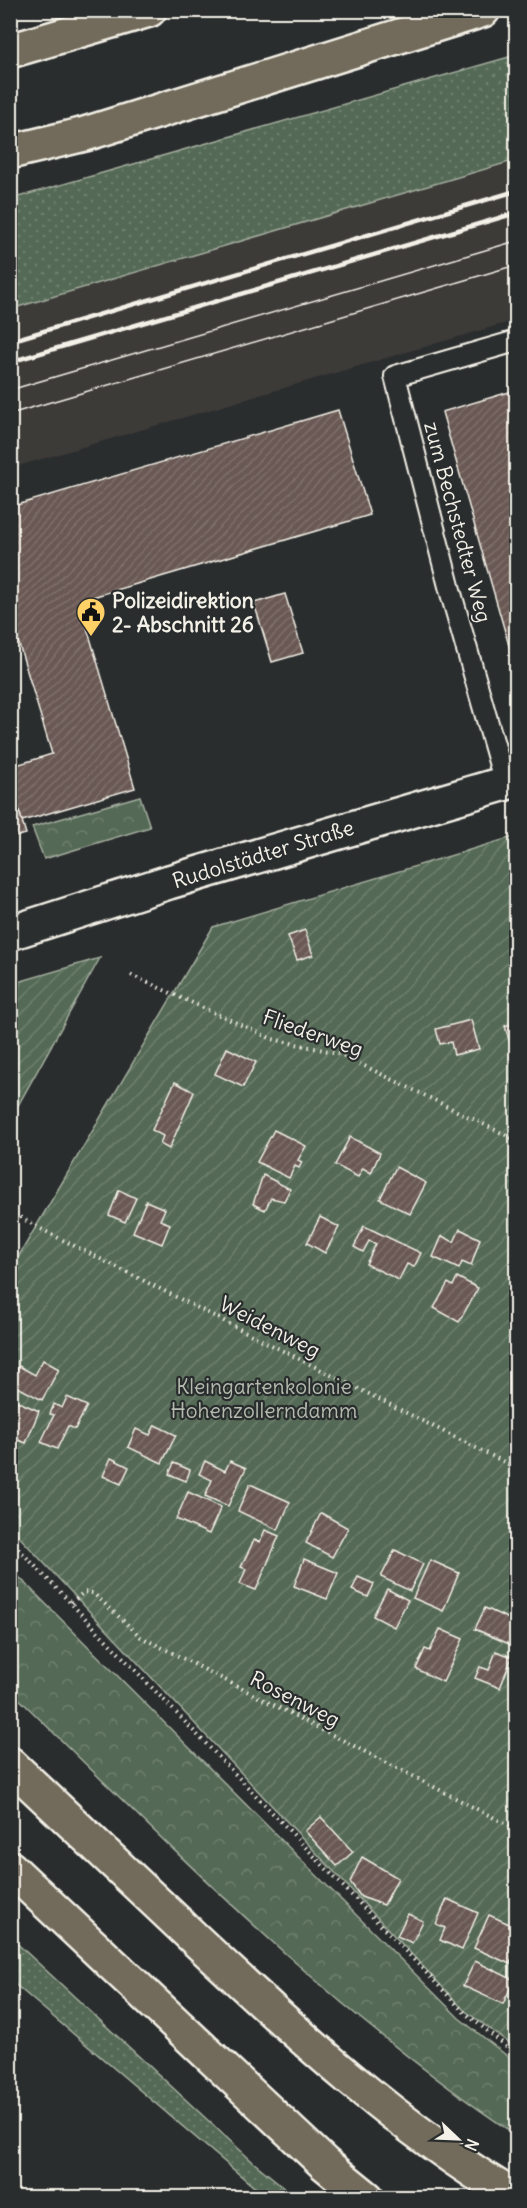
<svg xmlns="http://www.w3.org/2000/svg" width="527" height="2208" viewBox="0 0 527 2208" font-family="Delius,sans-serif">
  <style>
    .built { fill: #3d3a39 }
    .grass { fill: url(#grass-dots); stroke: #a4ae9f; stroke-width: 1.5 }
    .forest { fill: url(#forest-crowns); stroke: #a4ae9f; stroke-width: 1.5 }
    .garden { fill: url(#garden-furrows); stroke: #a4ae9f; stroke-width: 1.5 }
    .building { fill: url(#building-hatch); stroke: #f4f1e8; stroke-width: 1.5 }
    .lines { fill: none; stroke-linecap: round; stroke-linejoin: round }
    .lane-casing { stroke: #f4f1e8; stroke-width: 24 }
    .secondary-casing { stroke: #f4f1e8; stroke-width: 38 }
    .highway-casing { stroke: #f4f1e8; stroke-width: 38 }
    .path { stroke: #f4f1e8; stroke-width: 4; stroke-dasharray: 1.5 4.5; stroke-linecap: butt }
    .lane { stroke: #2a2d2e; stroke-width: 20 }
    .secondary { stroke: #2a2d2e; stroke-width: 33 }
    .highway { stroke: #726b5a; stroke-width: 33 }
    .tram { stroke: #f4f1e8; stroke-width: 1.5 }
    .rail { stroke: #f4f1e8; stroke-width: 4.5 }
    .labels { text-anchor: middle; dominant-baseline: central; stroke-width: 4.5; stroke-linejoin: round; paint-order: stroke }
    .street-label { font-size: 21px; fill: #f4f1e8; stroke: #2a2d2e }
    .poi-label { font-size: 21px; font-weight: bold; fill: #f4f1e8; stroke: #2a2d2e; text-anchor: start }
    .park-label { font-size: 21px; fill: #b4bbae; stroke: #2a2d2e }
  </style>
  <defs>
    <pattern id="grass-dots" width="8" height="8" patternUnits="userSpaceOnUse" patternTransform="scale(1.5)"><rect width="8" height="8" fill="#556a56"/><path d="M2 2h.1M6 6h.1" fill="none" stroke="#6e806e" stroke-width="1.8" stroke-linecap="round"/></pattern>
    <pattern id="forest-crowns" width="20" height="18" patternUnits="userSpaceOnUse" patternTransform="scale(1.5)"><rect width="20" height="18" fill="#556a56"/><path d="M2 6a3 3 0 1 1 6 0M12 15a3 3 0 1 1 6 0" fill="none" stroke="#6e806e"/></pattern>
    <pattern id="garden-furrows" width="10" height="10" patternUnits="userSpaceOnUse" patternTransform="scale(1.5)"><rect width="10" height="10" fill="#556a56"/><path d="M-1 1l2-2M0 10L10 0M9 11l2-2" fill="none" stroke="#6e806e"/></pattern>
    <pattern id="building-hatch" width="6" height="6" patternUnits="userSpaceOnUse" patternTransform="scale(1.5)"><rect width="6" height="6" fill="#695853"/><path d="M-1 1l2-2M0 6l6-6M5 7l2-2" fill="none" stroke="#7f706c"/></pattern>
  </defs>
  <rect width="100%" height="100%" fill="#2a2d2e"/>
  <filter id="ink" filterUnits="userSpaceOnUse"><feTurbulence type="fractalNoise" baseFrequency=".0167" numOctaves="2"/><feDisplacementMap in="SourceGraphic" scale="12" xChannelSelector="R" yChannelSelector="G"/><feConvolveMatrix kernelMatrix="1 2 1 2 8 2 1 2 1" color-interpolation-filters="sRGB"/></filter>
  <g filter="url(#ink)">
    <polygon class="built" points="516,160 516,320 11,468 11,309"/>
    <g class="grass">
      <polygon points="516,55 516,160 11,309 11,199"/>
      <polygon points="10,1937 253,2162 296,2197 266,2197 11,1981"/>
    </g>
    <g class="forest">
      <polygon points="140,796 150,827 44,859 32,827"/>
      <path d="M10 1568 459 2018 516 2063V2135C330 2011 171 1847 11 1691Z"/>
    </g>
    <g class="garden">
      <polygon points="516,836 516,2048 464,2010 11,1528 11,1269 213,927"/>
      <polygon points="100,958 11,1118 11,984"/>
    </g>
    <g class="building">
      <polygon points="516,390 516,670 442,412"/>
      <polygon points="338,410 370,515 79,601 135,788 22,821 10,781 10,767 52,754 15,631 10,632 10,507"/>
      <polygon points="285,594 303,653 272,662 254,603"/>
      <polygon points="10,781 26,834 10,838"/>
      <polygon points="305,930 313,955 297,960 288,936"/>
      <polygon points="471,1020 479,1049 454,1055 451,1042 440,1044 436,1029"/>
      <polygon points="516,1022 516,1063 505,1026"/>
      <polygon points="227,1048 256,1062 243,1087 215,1074"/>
      <polygon points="175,1082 194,1092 169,1149 160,1144 163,1136 152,1130"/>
      <polygon points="274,1130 306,1146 298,1160 302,1162 299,1168 295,1166 289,1178 257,1162"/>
      <polygon points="350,1137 380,1153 371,1173 363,1168 358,1177 335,1165"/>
      <polygon points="396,1167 426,1183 410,1214 380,1199"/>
      <polygon points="263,1175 290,1189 284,1201 271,1198 265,1210 253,1204"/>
      <polygon points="119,1190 136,1198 125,1222 109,1215"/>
      <polygon points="146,1201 165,1209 160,1220 170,1224 162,1244 133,1232"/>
      <polygon points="320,1217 339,1227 325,1253 307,1243"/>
      <polygon points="364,1226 421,1253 414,1267 407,1264 399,1280 366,1264 376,1244 369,1241 363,1252 354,1247"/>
      <polygon points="460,1229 480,1239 471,1266 462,1262 459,1269 433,1257 442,1236 454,1242"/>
      <polygon points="457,1277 478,1288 459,1322 434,1308 448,1283 453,1286"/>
      <polygon points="516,1314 516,1331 510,1328"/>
      <polygon points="43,1360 59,1369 42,1400 10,1383 19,1366 35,1375"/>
      <polygon points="67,1397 87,1406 75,1429 68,1426 57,1449 41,1442 54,1415 50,1414 54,1404 62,1408"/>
      <polygon points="12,1399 39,1411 26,1443 10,1437"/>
      <polygon points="155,1425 176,1435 162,1463 128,1447 136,1429 150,1435"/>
      <polygon points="111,1458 129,1467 121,1484 103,1476"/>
      <polygon points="205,1461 225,1471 230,1461 246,1468 228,1506 205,1496 212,1480 199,1474"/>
      <polygon points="174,1463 190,1470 186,1481 169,1474"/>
      <polygon points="250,1484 290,1502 278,1530 238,1511"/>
      <polygon points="188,1492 221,1507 209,1534 176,1519"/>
      <polygon points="321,1513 348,1528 332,1557 306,1543"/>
      <polygon points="265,1530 279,1536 256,1590 240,1584 246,1569 241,1567 254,1540 260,1542"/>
      <polygon points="395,1550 423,1564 410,1591 381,1577"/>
      <polygon points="304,1559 338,1573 327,1599 294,1586"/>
      <polygon points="430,1560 459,1573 443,1611 413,1598"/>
      <polygon points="358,1577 374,1584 368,1597 352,1590"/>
      <polygon points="387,1589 408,1600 394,1627 373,1616"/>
      <polygon points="485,1608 516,1622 516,1647 475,1629"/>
      <polygon points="440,1629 463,1639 443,1682 416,1669 425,1649 430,1651"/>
      <polygon points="496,1651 512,1657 500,1688 475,1678 480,1667 489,1670"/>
      <polygon points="321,1817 353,1852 337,1866 305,1831"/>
      <polygon points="362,1857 398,1878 384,1905 361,1897 350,1882"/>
      <polygon points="447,1899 478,1913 462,1950 440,1940 445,1928 436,1924"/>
      <polygon points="408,1914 423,1921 412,1943 397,1936"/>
      <polygon points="489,1915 516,1927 516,1948 510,1964 474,1948"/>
      <polygon points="475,1961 514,1980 503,2004 463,1986"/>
    </g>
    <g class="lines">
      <g class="lane-casing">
        <polyline id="lane" points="505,783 450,590 395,376 516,341"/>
      </g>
      <g class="secondary-casing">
        <polyline id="secondary" points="10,933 169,882 516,780"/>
      </g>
      <g class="highway-casing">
        <g id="highway">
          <polyline points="10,51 149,10"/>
          <polyline points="10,152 85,134 483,10"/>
          <path d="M10 1764C72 1823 134 1881 195 1939 295 2033 398 2128 516 2198"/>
          <polyline points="10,1868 325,2164 367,2198"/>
        </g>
      </g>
      <g class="path">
        <polyline points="131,975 272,1039 338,1053 516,1140"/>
        <polyline points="10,1211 37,1227 516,1468"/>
        <polyline points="10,1540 465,2013 516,2054"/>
        <polyline points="71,1603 84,1592 93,1593 141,1637 516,1829"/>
      </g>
      <use href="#lane" class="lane"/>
      <use href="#secondary" class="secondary"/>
      <use href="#highway" class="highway"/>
      <g class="tram">
        <polyline points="10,390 516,241"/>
        <polyline points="10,414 516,265"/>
      </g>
      <g class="rail">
        <polyline points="10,341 516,191"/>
        <polyline points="10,362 516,213"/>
      </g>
    </g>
  </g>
  <defs>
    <g id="civic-pin" transform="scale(1.5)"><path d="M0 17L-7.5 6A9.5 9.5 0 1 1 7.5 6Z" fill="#ffd166" stroke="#2a2d2e"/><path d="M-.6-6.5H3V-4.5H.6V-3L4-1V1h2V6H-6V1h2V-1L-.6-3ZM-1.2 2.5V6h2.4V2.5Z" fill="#111"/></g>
  </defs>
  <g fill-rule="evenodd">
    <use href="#civic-pin" x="91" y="612"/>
  </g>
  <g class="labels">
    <g class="street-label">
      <text transform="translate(458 522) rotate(75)">zum Bechstedter Weg</text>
      <text transform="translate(263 854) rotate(-17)">Rudolstädter Straße</text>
      <text transform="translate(313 1033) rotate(19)">Fliederweg</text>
      <text transform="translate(270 1327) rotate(27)">Weidenweg</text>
      <text transform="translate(295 1699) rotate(27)">Rosenweg</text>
    </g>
    <g class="poi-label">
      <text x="112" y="600">Polizeidirektion<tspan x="112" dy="24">2- Abschnitt 26</tspan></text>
    </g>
    <g class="park-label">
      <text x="264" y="1386">Kleingartenkolonie<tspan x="264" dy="24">Hohenzollerndamm</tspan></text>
    </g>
  </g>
  <rect width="527" height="2208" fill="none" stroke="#2a2d2e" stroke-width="36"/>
  <rect x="18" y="18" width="491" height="2172" fill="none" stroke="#f4f1e8" stroke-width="2" filter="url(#ink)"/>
  <g transform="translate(458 2139) rotate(113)" stroke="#2a2d2e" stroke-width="4.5" paint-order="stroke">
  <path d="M0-4.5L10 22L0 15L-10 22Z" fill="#f4f1e8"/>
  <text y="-9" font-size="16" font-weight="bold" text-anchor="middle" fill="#f4f1e8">N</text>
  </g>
</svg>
